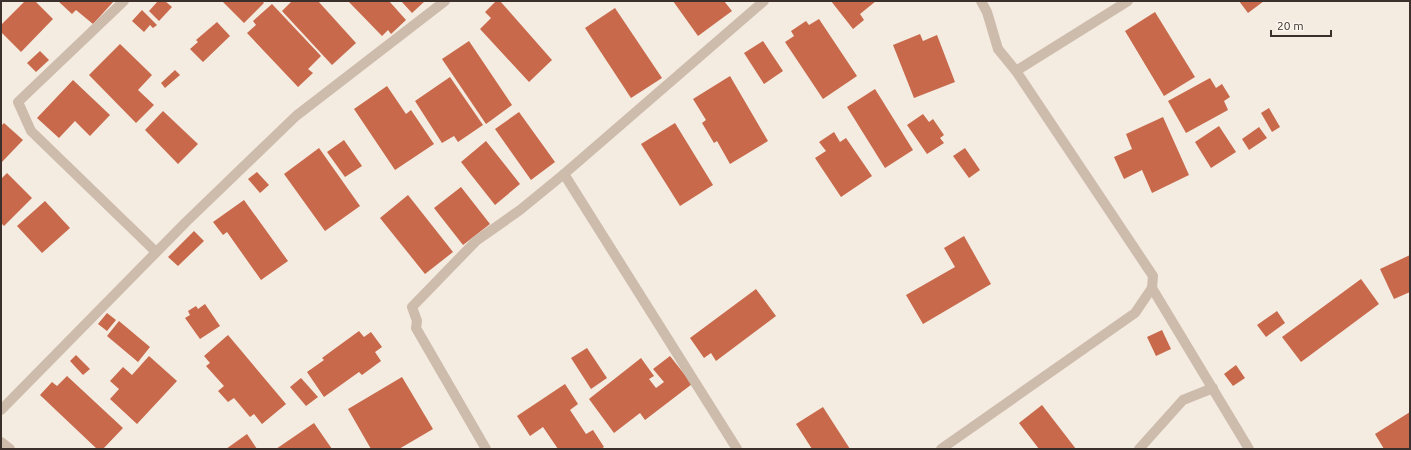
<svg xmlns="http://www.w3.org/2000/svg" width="1411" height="450" viewBox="0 0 1411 450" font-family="Ubuntu,sans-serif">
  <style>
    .building { fill: #c8694b }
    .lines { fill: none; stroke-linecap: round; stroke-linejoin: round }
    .minor { stroke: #cdbbac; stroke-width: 10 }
  </style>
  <rect width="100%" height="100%" fill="#f4ebe1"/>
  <g class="building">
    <polygon points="25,1 35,1 53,19 21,52 1,32 1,25"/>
    <polygon points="58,1 114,1 93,24 76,10 72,14"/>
    <polygon points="158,1 165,1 172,7 159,21 149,11"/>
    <polygon points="222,1 262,1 264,3 244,23"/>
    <polygon points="292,1 318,1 356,43 332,65 282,11"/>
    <polygon points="348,1 389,1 406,20 391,34 388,30 382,36"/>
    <polygon points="401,1 425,1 412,13"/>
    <polygon points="496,1 500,1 552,60 529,82 480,29 491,18 485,12"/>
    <polygon points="673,1 724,1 732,11 698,36"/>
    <polygon points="831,1 876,1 860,14 864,20 853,29"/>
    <polygon points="1239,1 1264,1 1248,13"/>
    <polygon points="272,4 321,56 308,69 313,73 298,87 247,33 256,25 253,21"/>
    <polygon points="615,8 662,78 631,98 585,28"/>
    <polygon points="142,10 157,25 153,28 150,25 144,32 132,21"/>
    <polygon points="1155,12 1195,77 1164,96 1125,31"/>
    <polygon points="819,19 857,76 823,99 785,42 794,36 791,31 806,21 809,25"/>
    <polygon points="217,22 230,36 203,62 190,49 198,42 196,40"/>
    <polygon points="920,34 923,41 937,35 955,82 914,98 893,45"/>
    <polygon points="469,41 512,105 486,124 442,59"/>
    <polygon points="763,41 783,71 764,84 744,53"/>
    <polygon points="120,44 152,75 138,90 154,105 136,123 89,75"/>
    <polygon points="40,51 49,60 36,72 27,63"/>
    <polygon points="175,70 180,75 165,88 161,83"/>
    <polygon points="730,76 768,141 730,164 717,141 714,143 702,123 706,120 693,99"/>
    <polygon points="450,77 483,125 458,142 454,136 442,143 415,101"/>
    <polygon points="1210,78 1216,88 1222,84 1230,97 1224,101 1228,110 1186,133 1168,101"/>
    <polygon points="73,80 110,115 90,136 75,121 59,138 37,118"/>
    <polygon points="387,86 406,114 411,110 434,144 395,170 354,109"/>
    <polygon points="875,89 913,150 885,168 847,107"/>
    <polygon points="1269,108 1280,127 1272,132 1261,113"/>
    <polygon points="163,111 198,144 178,164 145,130"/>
    <polygon points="519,112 555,162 531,180 495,129"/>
    <polygon points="923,114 929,122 933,119 944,135 940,138 944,143 927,154 907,125"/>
    <polygon points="1163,117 1189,175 1152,193 1142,170 1124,179 1114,157 1132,149 1126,134"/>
    <polygon points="4,123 23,140 1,163 1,126"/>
    <polygon points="675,123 713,185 680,206 641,144"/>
    <polygon points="1219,126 1236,152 1211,168 1195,142"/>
    <polygon points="1259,127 1267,138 1249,150 1242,139"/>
    <polygon points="834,132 840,142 846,138 872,176 841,197 815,158 826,151 819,142"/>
    <polygon points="344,140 362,166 345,177 327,152"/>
    <polygon points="486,141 520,184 495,205 461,162"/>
    <polygon points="319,148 360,206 325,231 284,174"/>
    <polygon points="965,148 980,170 969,178 953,156"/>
    <polygon points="257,172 269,185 260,193 248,179"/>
    <polygon points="7,173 32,198 4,226 1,223 1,179"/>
    <polygon points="461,187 490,224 463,245 434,208"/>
    <polygon points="408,195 453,252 425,274 380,218"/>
    <polygon points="244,200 288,261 261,280 227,232 223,235 213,222"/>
    <polygon points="45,201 70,228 42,253 17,226"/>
    <polygon points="194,231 204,241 178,266 168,257"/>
    <polygon points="964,236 991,284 923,324 906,295 955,267 944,248"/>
    <polygon points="1410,255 1410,292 1394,299 1380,269"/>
    <polygon points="1361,279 1379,304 1301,362 1282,337"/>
    <polygon points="756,289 776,316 716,361 711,353 704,358 690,338"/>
    <polygon points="205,304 220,326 200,339 185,318 190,315 188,311 196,306 198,309"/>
    <polygon points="1277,311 1285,323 1266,337 1257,325"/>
    <polygon points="107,313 116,320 107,331 98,324"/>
    <polygon points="119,321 150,347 138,362 107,336"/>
    <polygon points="1162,330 1171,349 1156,356 1147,337"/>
    <polygon points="359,331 364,337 371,332 382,347 375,352 381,361 362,375 359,372 324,397 307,372 324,360 322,358"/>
    <polygon points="228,335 286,404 262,424 254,414 250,417 234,398 228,402 218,391 224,386 206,366 210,363 204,356"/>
    <polygon points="587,348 607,378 591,389 571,358"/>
    <polygon points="76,355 90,369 83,375 70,361"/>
    <polygon points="149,356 177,381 137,424 110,399 119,389 110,381 123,367 132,375"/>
    <polygon points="670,356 692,384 645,420 640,413 614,433 589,399 641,358 654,376 649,379 656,388 664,382 653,369"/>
    <polygon points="1236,365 1245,378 1233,386 1224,374"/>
    <polygon points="67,376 123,428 103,449 97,449 40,395 52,382 57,386"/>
    <polygon points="402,377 433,429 399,449 371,449 348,409"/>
    <polygon points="301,378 318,397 306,406 290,387"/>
    <polygon points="565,384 578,404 570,410 586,434 593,430 604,447 601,449 558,449 543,427 530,436 517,416"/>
    <polygon points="1042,405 1076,449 1039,449 1019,423"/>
    <polygon points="823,407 850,449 812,449 796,424"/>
    <polygon points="1410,412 1410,449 1384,449 1375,434"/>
    <polygon points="314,423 332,449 276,449"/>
    <polygon points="247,434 257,449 226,449"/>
  </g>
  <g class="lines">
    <g class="minor">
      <polyline points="124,1 18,102 31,131 156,252"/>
      <polyline points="1016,71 1128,1"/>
      <polyline points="564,174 737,449"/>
      <polyline points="1152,288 1249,449"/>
      <polyline points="1,410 186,222 296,116 445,1"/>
      <polyline points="1,442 10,449"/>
      <polyline points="486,449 416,328 417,321 412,307 476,241 520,210 564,174 764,1"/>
      <polyline points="941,449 1135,313 1152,288 1153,276 1016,71 998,49 987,12 981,1"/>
      <polyline points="1139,449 1183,400 1213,388"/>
    </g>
  </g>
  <rect width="1411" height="450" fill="none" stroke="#3b302b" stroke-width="4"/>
  <path d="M1271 30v6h60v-6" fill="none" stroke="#3b302b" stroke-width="2"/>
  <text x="1277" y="30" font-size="12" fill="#3b302b" stroke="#fbf5ee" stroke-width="3" paint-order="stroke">20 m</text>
</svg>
